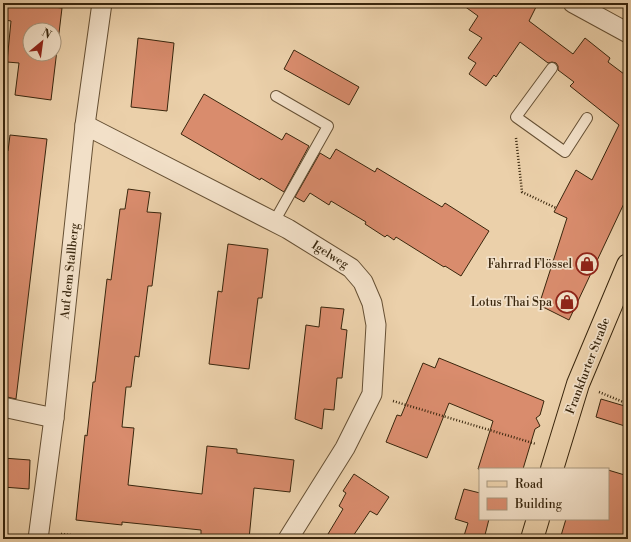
<svg xmlns="http://www.w3.org/2000/svg" width="631" height="542" viewBox="0 0 631 542" font-family="'Libre Bodoni',serif">
  <style>
    .building { fill: #d98c6d; stroke: #39260d; fill-rule: evenodd }
    .lines { fill: none; stroke-linecap: round; stroke-linejoin: round }
    .lane-casing { stroke: #665034; stroke-width: 12 }
    .street-casing { stroke: #665034; stroke-width: 21 }
    .primary-casing { stroke: #39260d; stroke-width: 24 }
    .path { stroke: #39260d; stroke-width: 2.5; stroke-dasharray: 1 2; stroke-linecap: butt }
    .lane { stroke: #f2e0c8; stroke-width: 10 }
    .street { stroke: #f2e0c8; stroke-width: 19 }
    .primary { stroke: #ebd0aa; stroke-width: 22 }
    .labels { text-anchor: middle; dominant-baseline: central; stroke-width: 3.5; stroke-linejoin: round; paint-order: stroke }
    .street-label { font-size: 12px; fill: #39260d; stroke: #f2e0c8 }
    .poi-label { font-size: 12px; fill: #39260d; stroke: #f2e0c8; text-anchor: end }
  </style>
  <rect width="100%" height="100%" fill="#ebd0aa"/>
  <filter id="stains"><feTurbulence type="fractalNoise" baseFrequency=".005" numOctaves="4"/><feColorMatrix values="0 0 0 0 .2 0 0 0 0 .09 0 0 0 0 .02 0 0 0 .5 -.17"/></filter>
  <radialGradient id="worn" r=".72"><stop offset=".6" stop-color="#630" stop-opacity="0"/><stop offset="1" stop-color="#630" stop-opacity=".3"/></radialGradient>
  <g class="building">
    <path d="M7 3H21L62 8 51 100 15 95 19 63 7 62 11 21 5 20ZM30 30H54V54H30Z"/>
    <polygon points="460,3 538,3 529,21 573,54 585,38 610,58 608,62 628,77 628,195 569,320 539,305 567,218 554,212 576,170 592,180 619,125 570,86 574,82 558,70 558,66 556,63 552,62 548,63 520,42 496,77 494,75 486,86 469,74 476,63 468,58 482,38 469,30 478,16"/>
    <polygon points="138,38 174,43 167,111 131,107"/>
    <polygon points="294,50 359,87 349,105 284,69"/>
    <polygon points="204,94 282,140 286,133 309,146 284,192 261,178 260,180 181,134"/>
    <polygon points="10,135 47,139 16,399 3,396 3,150 8,151"/>
    <polygon points="336,149 375,172 377,168 442,207 445,203 489,231 461,276 445,266 444,267 396,237 394,240 387,235 385,237 365,224 366,222 331,201 329,205 310,193 304,202 295,197 320,153 330,159"/>
    <polygon points="128,189 150,192 147,212 161,213 152,286 148,286 139,357 135,356 131,387 126,387 122,427 134,428 128,485 202,494 207,446 237,449 237,453 294,460 290,492 254,488 249,539 201,535 201,530 122,522 122,525 76,520 85,435 87,436 93,382 95,382 107,279 111,280 120,209 125,209"/>
    <polygon points="228,244 268,249 262,298 258,298 249,369 209,364 218,291 222,292"/>
    <polygon points="321,307 344,309 341,329 347,330 342,378 337,378 334,410 324,409 322,429 295,419 306,325 319,327"/>
    <polygon points="439,358 544,401 540,415 536,418 540,426 535,429 523,469 478,469 493,421 449,403 427,458 386,442 397,415 401,416 423,363 435,368"/>
    <polygon points="601,399 628,407 628,427 596,417"/>
    <polygon points="3,458 30,460 29,489 3,487"/>
    <polygon points="608,470 628,476 628,539 560,539 566,519 608,519"/>
    <polygon points="354,474 389,497 377,515 370,511 351,539 325,539 343,509 339,506 346,493 343,491"/>
    <polygon points="464,489 480,493 480,519 489,519 484,539 463,539 468,523 455,519"/>
  </g>
  <g class="lines">
    <g class="lane-casing">
      <g id="lane">
        <polyline points="552,68 516,117 565,152 587,118"/>
        <polyline points="274,222 328,126 276,96"/>
      </g>
    </g>
    <g class="street-casing">
      <g id="street">
        <polyline points="573,3 628,33"/>
        <polyline points="85,125 288,229 351,268 363,282 372,303 376,325 372,394 345,448 288,539"/>
        <polyline points="3,407 54,418"/>
        <polyline points="38,539 54,418 85,125 102,3"/>
      </g>
    </g>
    <g class="primary-casing">
      <g id="primary">
        <polyline points="552,469 578,384 628,265"/>
        <polyline points="532,539 538,519"/>
      </g>
    </g>
    <g class="path">
      <polyline points="516,138 522,192 556,208"/>
      <polyline points="599,392 628,404"/>
      <polyline points="393,401 536,444"/>
      <polyline points="61,534 108,539"/>
      <polyline points="3,537 16,537"/>
    </g>
    <use href="#lane" class="lane"/>
    <use href="#street" class="street"/>
    <use href="#primary" class="primary"/>
  </g>
  <defs>
    <g id="shop-ring" transform="scale(1.15)"><circle r="9.5" fill="#f2e0c8" stroke="#8f2418" stroke-width="1.5"/><path d="M-5-2.5h2.3a2.7 3.5 0 0 1 5.4 0H5L5.5 6h-11ZM-1.5-2.5h3a1.5 2.3 0 0 0-3 0Z" fill="#8f2418"/></g>
  </defs>
  <g fill-rule="evenodd">
    <use href="#shop-ring" x="587" y="264"/>
    <use href="#shop-ring" x="567" y="302"/>
  </g>
  <g class="labels">
    <g class="street-label">
      <text transform="translate(330 255) rotate(32)">Igelweg</text>
      <text transform="translate(70 271) rotate(-84)">Auf dem Stallberg</text>
      <text transform="translate(588 366) rotate(-69)">Frankfurter Straße</text>
    </g>
    <g class="poi-label">
      <text x="572" y="264">Fahrrad Flössel</text>
      <text x="552" y="302">Lotus Thai Spa</text>
    </g>
  </g>
  <rect width="631" height="542" fill="none" stroke="#ebd0aa" stroke-width="16"/>
  <rect x="4" y="4" width="623" height="534" fill="none" stroke="#39260d" stroke-width="2"/>
  <rect x="8" y="8" width="615" height="526" fill="none" stroke="#39260d"/>
  <rect x="479" y="468" width="130" height="52" fill="#f2e0c8" stroke="#a8967d"/>
  <rect x="487" y="481" width="20" height="6" fill="#ebd0aa" stroke="#a8967d"/>
  <text x="515" y="488" font-size="12" fill="#39260d">Road</text>
  <rect x="487" y="498" width="20" height="12" fill="#d98c6d" stroke="#a8967d"/>
  <text x="515" y="508" font-size="12" fill="#39260d">Building</text>
  <g transform="translate(42 42) rotate(29)"><circle r="19" fill="#f2e0c8" stroke="#a8967d"/>
  <path d="M0-3L7 15L0 10L-7 15Z" fill="#8f2418"/>
  <text y="-6" font-size="11" font-weight="bold" text-anchor="middle" fill="#39260d">N</text>
  </g>
  <rect width="100%" height="100%" filter="url(#stains)"/>
  <rect width="100%" height="100%" fill="url(#worn)"/>
</svg>
